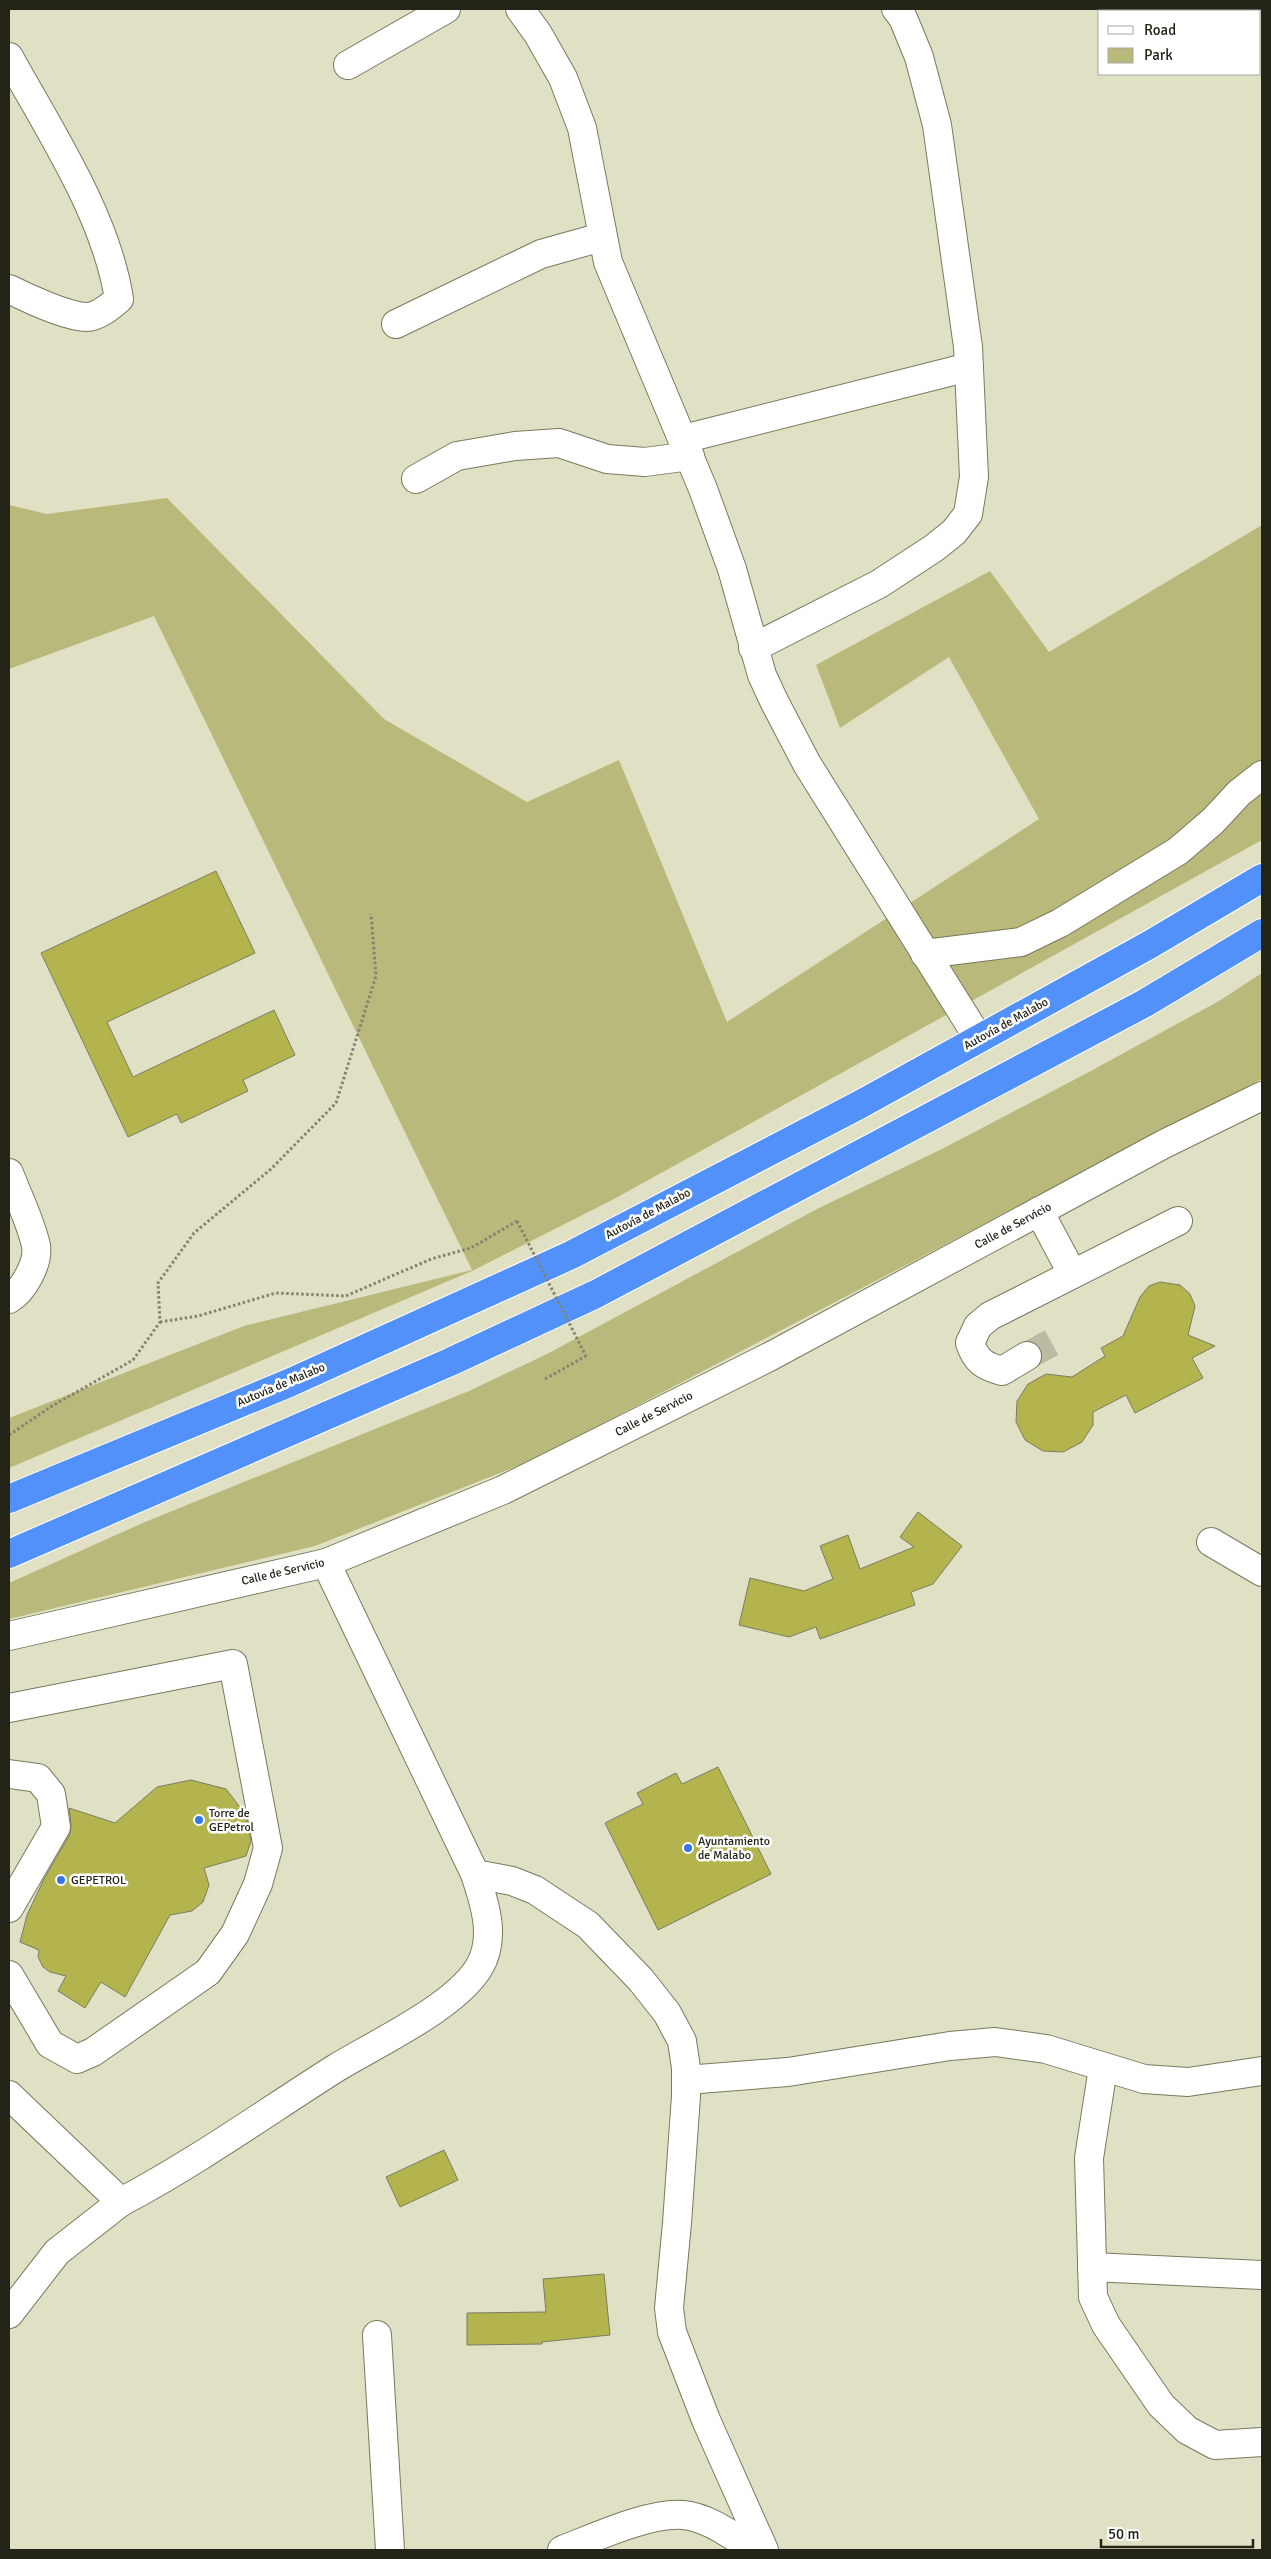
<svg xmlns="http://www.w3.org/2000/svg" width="1271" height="2559" viewBox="0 0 1271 2559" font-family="Signika,sans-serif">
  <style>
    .green { fill: #b8b97a }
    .building { fill: #b3b44e; stroke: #7b7c62 }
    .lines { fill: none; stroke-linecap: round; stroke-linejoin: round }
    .minor-tunnel { stroke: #babba2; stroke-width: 28; stroke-dasharray: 28 14; stroke-linecap: butt }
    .minor-casing { stroke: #78795e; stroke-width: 30 }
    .highway-casing { stroke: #fff; stroke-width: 30 }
    .path { stroke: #83846f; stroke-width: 3; stroke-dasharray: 2.5 2.5; stroke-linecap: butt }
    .minor { stroke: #fff; stroke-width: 28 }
    .highway { stroke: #5191f9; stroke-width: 28 }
    .path-bridge { stroke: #83846f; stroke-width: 3; stroke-dasharray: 2.5 2.5; stroke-linecap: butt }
    .poi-dot { fill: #3478e6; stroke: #fff; stroke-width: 2 }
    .labels { text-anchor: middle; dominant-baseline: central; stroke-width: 5; stroke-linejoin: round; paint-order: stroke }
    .street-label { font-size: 12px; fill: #232318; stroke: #fff }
    .poi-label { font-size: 12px; fill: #232318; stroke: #fff; text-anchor: start }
  </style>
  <rect width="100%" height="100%" fill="#e0e1c4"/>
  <g class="green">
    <polygon points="167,498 384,719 527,802 619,760 727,1022 1039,819 949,657 840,728 816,665 990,571 1049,652 1262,525 1262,840 614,1199 472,1271 9,1468 9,1418 244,1326 472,1270 154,616 9,669 9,505 47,514"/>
    <polygon points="1262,973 1262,1079 533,1460 315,1546 9,1619 9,1583 145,1522 469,1391 547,1354 819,1208 940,1150 1089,1072 1219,1001"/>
  </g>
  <g class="building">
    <polygon points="216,871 255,953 107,1022 133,1077 274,1010 295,1055 243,1080 248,1091 181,1123 177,1114 128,1137 41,953"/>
    <polygon points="1160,1282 1180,1285 1190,1294 1195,1306 1188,1335 1215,1346 1192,1358 1203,1378 1135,1413 1126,1395 1093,1412 1093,1425 1082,1442 1063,1452 1043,1451 1025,1440 1016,1422 1017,1401 1028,1384 1046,1374 1072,1377 1105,1356 1101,1348 1123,1336 1140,1297 1149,1286"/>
    <polygon points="918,1512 962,1546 933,1584 911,1592 915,1605 820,1639 816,1627 789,1637 739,1625 750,1578 804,1591 833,1579 820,1546 848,1535 860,1569 914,1547 900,1537"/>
    <polygon points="718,1767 771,1874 658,1930 605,1823 643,1804 637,1793 676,1773 682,1784"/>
    <polygon points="191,1780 226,1789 246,1815 251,1841 246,1856 204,1868 209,1885 203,1902 192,1911 170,1915 125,1997 101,1982 85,2008 58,1991 66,1976 50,1972 43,1967 38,1957 39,1950 20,1942 27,1915 44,1879 70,1834 71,1825 69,1808 115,1823 157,1787"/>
    <polygon points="444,2150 458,2180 400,2207 386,2177"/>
    <polygon points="604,2274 610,2335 542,2342 542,2344 467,2345 467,2313 546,2312 543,2279"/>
  </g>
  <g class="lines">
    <polyline class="minor-tunnel" points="1027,1356 1060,1338"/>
    <g class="minor-casing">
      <g id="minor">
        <polyline points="520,9 538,34 563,78 582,128 608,262 703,489 732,569 762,675 774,701 807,764 979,1039"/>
        <path d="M9 57C49 130 106 215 119 299 111 306 98 317 86 317 66 316 27 298 9 289"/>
        <polyline points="348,65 446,9"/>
        <polyline points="396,324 541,254 602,237"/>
        <polyline points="683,439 969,367"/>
        <polyline points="416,479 457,456 515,446 559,443 607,459 645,462 690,456"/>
        <polyline points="753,648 879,584 934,548 954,532 968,514 974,477 968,347 937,125 919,57 903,18 896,9"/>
        <polyline points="925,954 1021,942 1060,923 1178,851 1213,821 1239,793 1262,775"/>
        <path d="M9 1173C17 1194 32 1225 36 1246 39 1263 23 1291 9 1299"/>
        <polyline points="1039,1211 1072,1273"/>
        <path d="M1027 1356 1002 1371C984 1366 976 1361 970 1343L978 1326 990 1316 1178 1221"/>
        <polyline points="1211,1542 1262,1572"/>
        <polyline points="9,1636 326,1563 503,1490 771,1356 1164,1144 1262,1096"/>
        <polyline points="9,1708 233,1664 268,1848 258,1884 235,1934 208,1972 93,2052 77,2059 50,2044 9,1975"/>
        <polyline points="9,1774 38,1778 51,1794 56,1827 9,1908"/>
        <polyline points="475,1874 512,1881 535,1890 588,1925 641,1980 667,2013 682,2041 686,2068 686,2096 677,2223 669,2308 672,2332 706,2420 764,2550"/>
        <polyline points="1103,2068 1089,2158 1093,2297 1106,2325 1161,2405 1187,2430 1215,2445 1262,2442"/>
        <polyline points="686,2080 788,2072 950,2046 995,2042 1046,2049 1144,2079 1188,2082 1262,2071"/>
        <path d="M9 2095 121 2202C195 2163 265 2113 336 2068 377 2043 453 2008 478 1969 497 1940 485 1904 475 1874L326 1563"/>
        <polyline points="1092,2267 1262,2275"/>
        <polyline points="9,2314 57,2252 121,2202"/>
        <polyline points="377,2335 390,2550"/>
        <path d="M562 2550C594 2538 649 2512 683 2515 708 2517 734 2537 755 2550"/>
      </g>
    </g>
    <g class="highway-casing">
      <g id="highway">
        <polyline points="9,1499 289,1383 571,1255 859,1105 1149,945 1262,878"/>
        <polyline points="9,1554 450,1362 596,1294 1145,1003 1262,933"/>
      </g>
    </g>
    <g class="path">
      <polyline points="160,1322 198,1316 276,1293 346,1296 431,1259 471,1248 517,1221"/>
      <polyline points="545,1379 586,1356"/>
      <polyline points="9,1435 52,1406 133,1360 160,1322 158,1283 194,1233 271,1169 336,1103 376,976 371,914"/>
    </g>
    <use href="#minor" class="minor"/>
    <use href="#highway" class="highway"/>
    <polyline class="path-bridge" points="517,1221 586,1356"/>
  </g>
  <g class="poi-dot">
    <circle cx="199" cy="1820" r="5"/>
    <circle cx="688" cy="1848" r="5"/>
    <circle cx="61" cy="1880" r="5"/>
  </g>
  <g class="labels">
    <g class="street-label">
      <text transform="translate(1006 1024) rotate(-29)">Autovía de Malabo</text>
      <text transform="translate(648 1214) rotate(-28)">Autovía de Malabo</text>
      <text transform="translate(1013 1226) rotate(-28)">Calle de Servicio</text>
      <text transform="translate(281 1385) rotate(-23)">Autovía de Malabo</text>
      <text transform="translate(654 1414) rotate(-27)">Calle de Servicio</text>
      <text transform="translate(283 1572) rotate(-13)">Calle de Servicio</text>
    </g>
    <g class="poi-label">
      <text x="209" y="1813">Torre de<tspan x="209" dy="14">GEPetrol</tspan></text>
      <text x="698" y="1841">Ayuntamiento<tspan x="698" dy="14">de Malabo</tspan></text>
      <text x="71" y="1880">GEPETROL</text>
    </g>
  </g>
  <rect width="1271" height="2559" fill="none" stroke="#232318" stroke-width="20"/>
  <rect x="1098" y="10" width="162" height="65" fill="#ffffff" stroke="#a7a7a3"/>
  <rect x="1108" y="26" width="25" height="8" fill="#ffffff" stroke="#a7a7a3"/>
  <text x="1144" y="35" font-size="15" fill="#232318">Road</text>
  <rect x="1108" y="48" width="25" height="15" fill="#b8b97a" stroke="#a7a7a3"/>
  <text x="1144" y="60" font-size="15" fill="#232318">Park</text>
  <path d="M1101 2539v8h152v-8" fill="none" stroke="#232318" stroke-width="2.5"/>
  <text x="1108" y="2539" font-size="15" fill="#232318" stroke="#ffffff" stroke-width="4" paint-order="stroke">50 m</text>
</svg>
